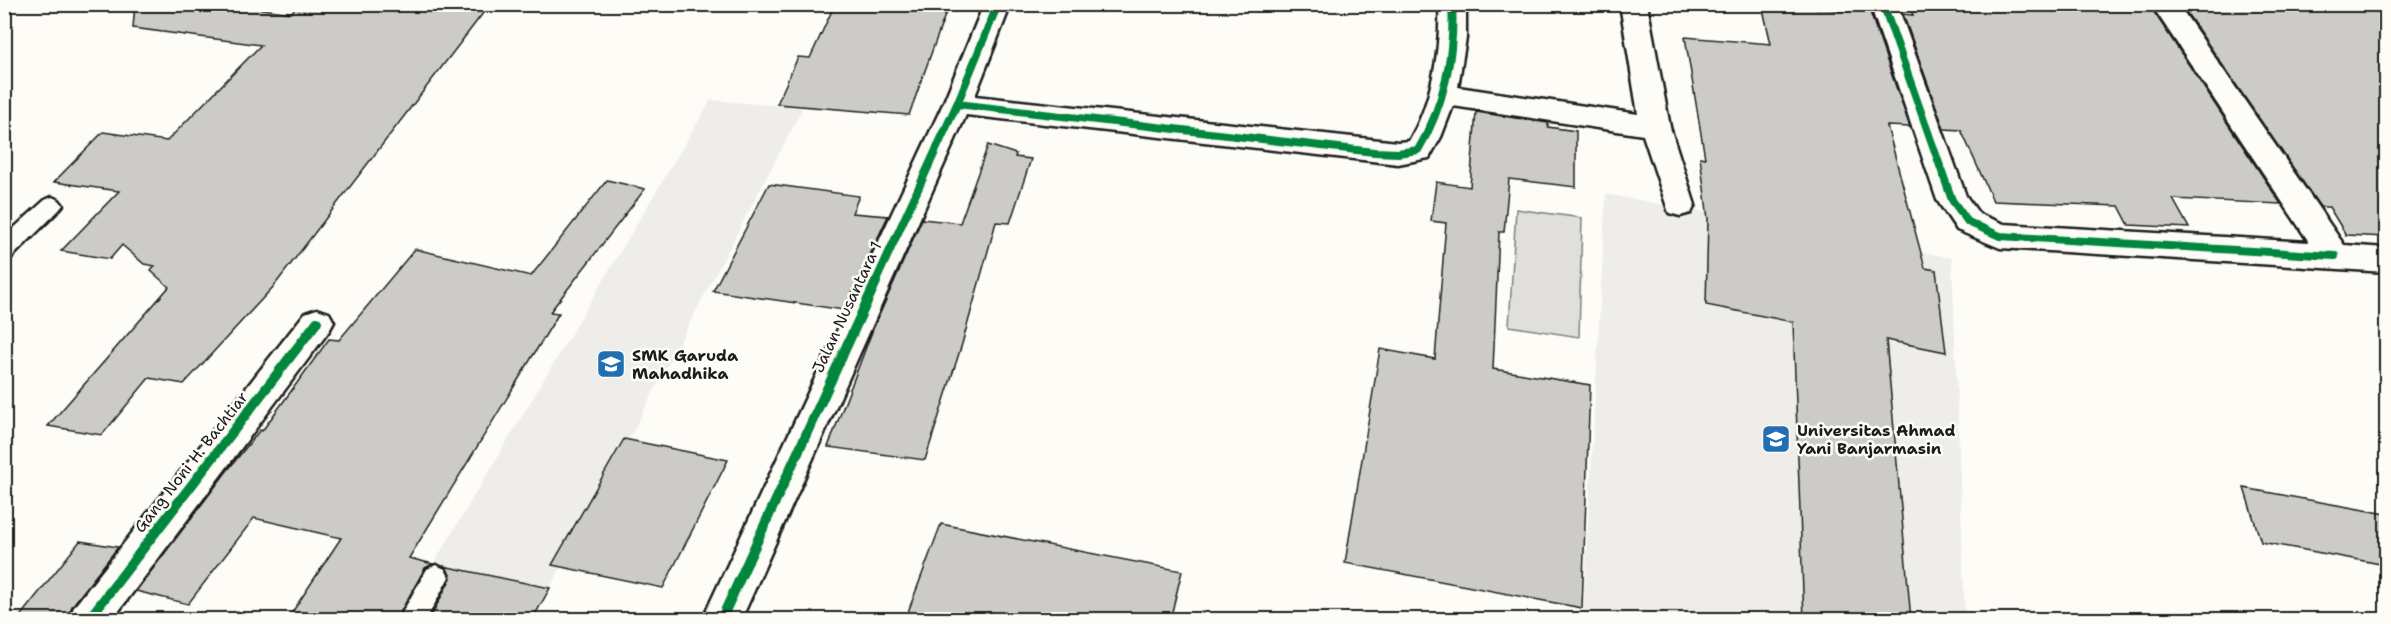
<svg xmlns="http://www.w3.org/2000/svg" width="2391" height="624" viewBox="0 0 2391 624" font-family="'Shantell Sans',sans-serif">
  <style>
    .built { fill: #eeede9 }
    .green { fill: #e0dfdb; stroke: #7e7e7c; stroke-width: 1.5 }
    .building { fill: #cccbc8; stroke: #1c1c1c; stroke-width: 1.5 }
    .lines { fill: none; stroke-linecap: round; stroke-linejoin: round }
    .lane-casing { stroke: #1c1c1c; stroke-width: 5 }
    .street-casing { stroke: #1c1c1c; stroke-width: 5 }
    .lane { fill: #fdfcf7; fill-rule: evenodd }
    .street { fill: #fdfcf7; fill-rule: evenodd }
    .cycleway-far1-casing { stroke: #fdfcf7; stroke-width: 11 }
    .cycleway-casing { stroke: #fdfcf7; stroke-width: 14 }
    .cycleway-far1 { stroke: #00873e; stroke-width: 8 }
    .cycleway { stroke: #00873e; stroke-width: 10 }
    .labels { text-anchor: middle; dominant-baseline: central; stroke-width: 5; stroke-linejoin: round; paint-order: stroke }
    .street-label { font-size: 16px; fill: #1c1c1c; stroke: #fdfcf7 }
    .poi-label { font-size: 16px; font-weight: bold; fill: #1c1c1c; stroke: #fdfcf7; text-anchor: start }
  </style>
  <rect width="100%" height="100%" fill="#fdfcf7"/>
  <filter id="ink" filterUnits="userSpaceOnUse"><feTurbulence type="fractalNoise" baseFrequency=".0167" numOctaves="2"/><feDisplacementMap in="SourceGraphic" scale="12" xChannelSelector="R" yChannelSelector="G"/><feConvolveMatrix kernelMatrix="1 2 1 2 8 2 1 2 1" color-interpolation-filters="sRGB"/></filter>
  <g filter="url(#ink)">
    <g class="built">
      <polygon points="711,100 803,108 534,619 400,620"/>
      <polygon points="1606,194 1952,258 1965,619 1583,620"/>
    </g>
    <polygon class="green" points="1516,209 1582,218 1579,337 1509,326"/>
    <g class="building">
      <polygon points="135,4 228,4 291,13 299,4 490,4 274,286 184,384 149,378 102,435 48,426 169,287 151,271 155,266 144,264 122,245 110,259 61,251 119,191 54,182 103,132 167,141 261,45 133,28"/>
      <polygon points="835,4 949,4 909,115 777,104 798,57 810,58"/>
      <polygon points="1908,4 1992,4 1994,9 2152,9 2281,204 2173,199 2189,228 2129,225 2119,206 1993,201 1961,130 1944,129 1903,14 1913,15"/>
      <polygon points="2198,4 2386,4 2386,237 2346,235 2329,207 2320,207 2184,9 2201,9"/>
      <polygon points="1762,5 1870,12 1910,127 1887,126 1925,268 1936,270 1946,352 1886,340 1911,620 1804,620 1793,322 1706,305 1708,219 1700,157 1705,158 1685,37 1771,44"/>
      <polygon points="1476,112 1548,123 1548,127 1576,131 1576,187 1509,179 1504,232 1499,232 1493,369 1590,385 1582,608 1345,563 1380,349 1435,359 1446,223 1431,221 1436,182 1470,187"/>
      <polygon points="988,145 1016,154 1015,157 1031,159 1010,223 996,222 962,344 925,460 828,447 873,329 922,219 960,223"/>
      <polygon points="607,180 645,189 550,312 559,313 409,558 433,564 425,568 396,620 287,620 341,538 254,518 188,604 136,591 227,471 260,430 262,431 329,339 339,340 415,249 531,276"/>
      <polygon points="769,184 859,196 852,213 888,216 844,310 713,291"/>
      <polygon points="624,439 728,460 663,588 552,565"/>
      <polygon points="2244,488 2386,514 2386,565 2261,542"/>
      <polygon points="941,524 1182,571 1170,620 905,620"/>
      <polygon points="80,541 118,547 72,606 67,620 17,620"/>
      <polygon points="443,566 550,588 532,620 429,620 451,578 447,568"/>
    </g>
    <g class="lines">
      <g class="lane-casing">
        <g id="lane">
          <polygon points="52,197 59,200 63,205 59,210 12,257 4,259 4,237 45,200"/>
          <polygon points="436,565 445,569 449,577 426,620 398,620 427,569"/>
        </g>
      </g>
      <g class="street-casing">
        <g id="street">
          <path d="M984 4H1011L975 96 1398 142 1409 141C1432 103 1441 49 1439 4H1466V38L1458 87 1638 114 1620 4H1647L1670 127 1695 205 1691 213 1680 216 1669 213 1643 135 1453 106 1441 137 1429 158 1398 164 966 115 741 620H702L943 104Z"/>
          <polygon points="1870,4 1897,4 1966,196 1979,214 2004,224 2309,242 2151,4 2178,4 2344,245 2386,248 2386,272 2000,248 1957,230 1937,200"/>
          <polygon points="317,309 329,313 334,322 329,331 112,620 69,620 74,607 305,313"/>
        </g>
      </g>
      <use href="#lane" class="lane"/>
      <use href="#street" class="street"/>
      <g class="cycleway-far1-casing">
        <g id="cycleway-far1">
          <polyline points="1883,4 1952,200 1968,222 2000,236 2335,256"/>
          <path d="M957 104 1374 152 1398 153 1418 150C1444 107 1455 53 1452 4"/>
          <polyline points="875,283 957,104 998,4"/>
        </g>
      </g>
      <g class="cycleway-casing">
        <g id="cycleway">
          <polyline points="88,620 317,322"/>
          <polyline points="721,620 876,282"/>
        </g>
      </g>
      <use href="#cycleway-far1" class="cycleway-far1"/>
      <use href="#cycleway" class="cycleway"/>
    </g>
  </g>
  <defs>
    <g id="school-square" transform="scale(1.5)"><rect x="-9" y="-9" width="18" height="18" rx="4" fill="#1f6fb2" stroke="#fdfcf7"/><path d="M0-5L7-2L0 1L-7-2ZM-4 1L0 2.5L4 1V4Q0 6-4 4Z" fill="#fff"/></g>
    <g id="university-square" transform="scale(1.5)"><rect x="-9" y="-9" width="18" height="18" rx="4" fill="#1f6fb2" stroke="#fdfcf7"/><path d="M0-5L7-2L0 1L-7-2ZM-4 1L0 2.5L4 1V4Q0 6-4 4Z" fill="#fff"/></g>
  </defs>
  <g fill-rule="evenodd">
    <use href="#school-square" x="611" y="364"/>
    <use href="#university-square" x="1776" y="439"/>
  </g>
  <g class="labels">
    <g class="street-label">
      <text transform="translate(847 307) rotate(-65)">Jalan Nusantara 1</text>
      <text transform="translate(191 462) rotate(-52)">Gang Noni H. Bachtiar</text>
    </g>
    <g class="poi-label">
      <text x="632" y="355">SMK Garuda<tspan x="632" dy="18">Mahadhika</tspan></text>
      <text x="1797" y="430">Universitas Ahmad<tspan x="1797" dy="18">Yani Banjarmasin</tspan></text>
    </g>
  </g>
  <rect width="2391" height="624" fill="none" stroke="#fdfcf7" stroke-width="24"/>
  <rect x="12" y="12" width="2367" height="600" fill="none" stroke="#1c1c1c" stroke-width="2" filter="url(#ink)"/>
</svg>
